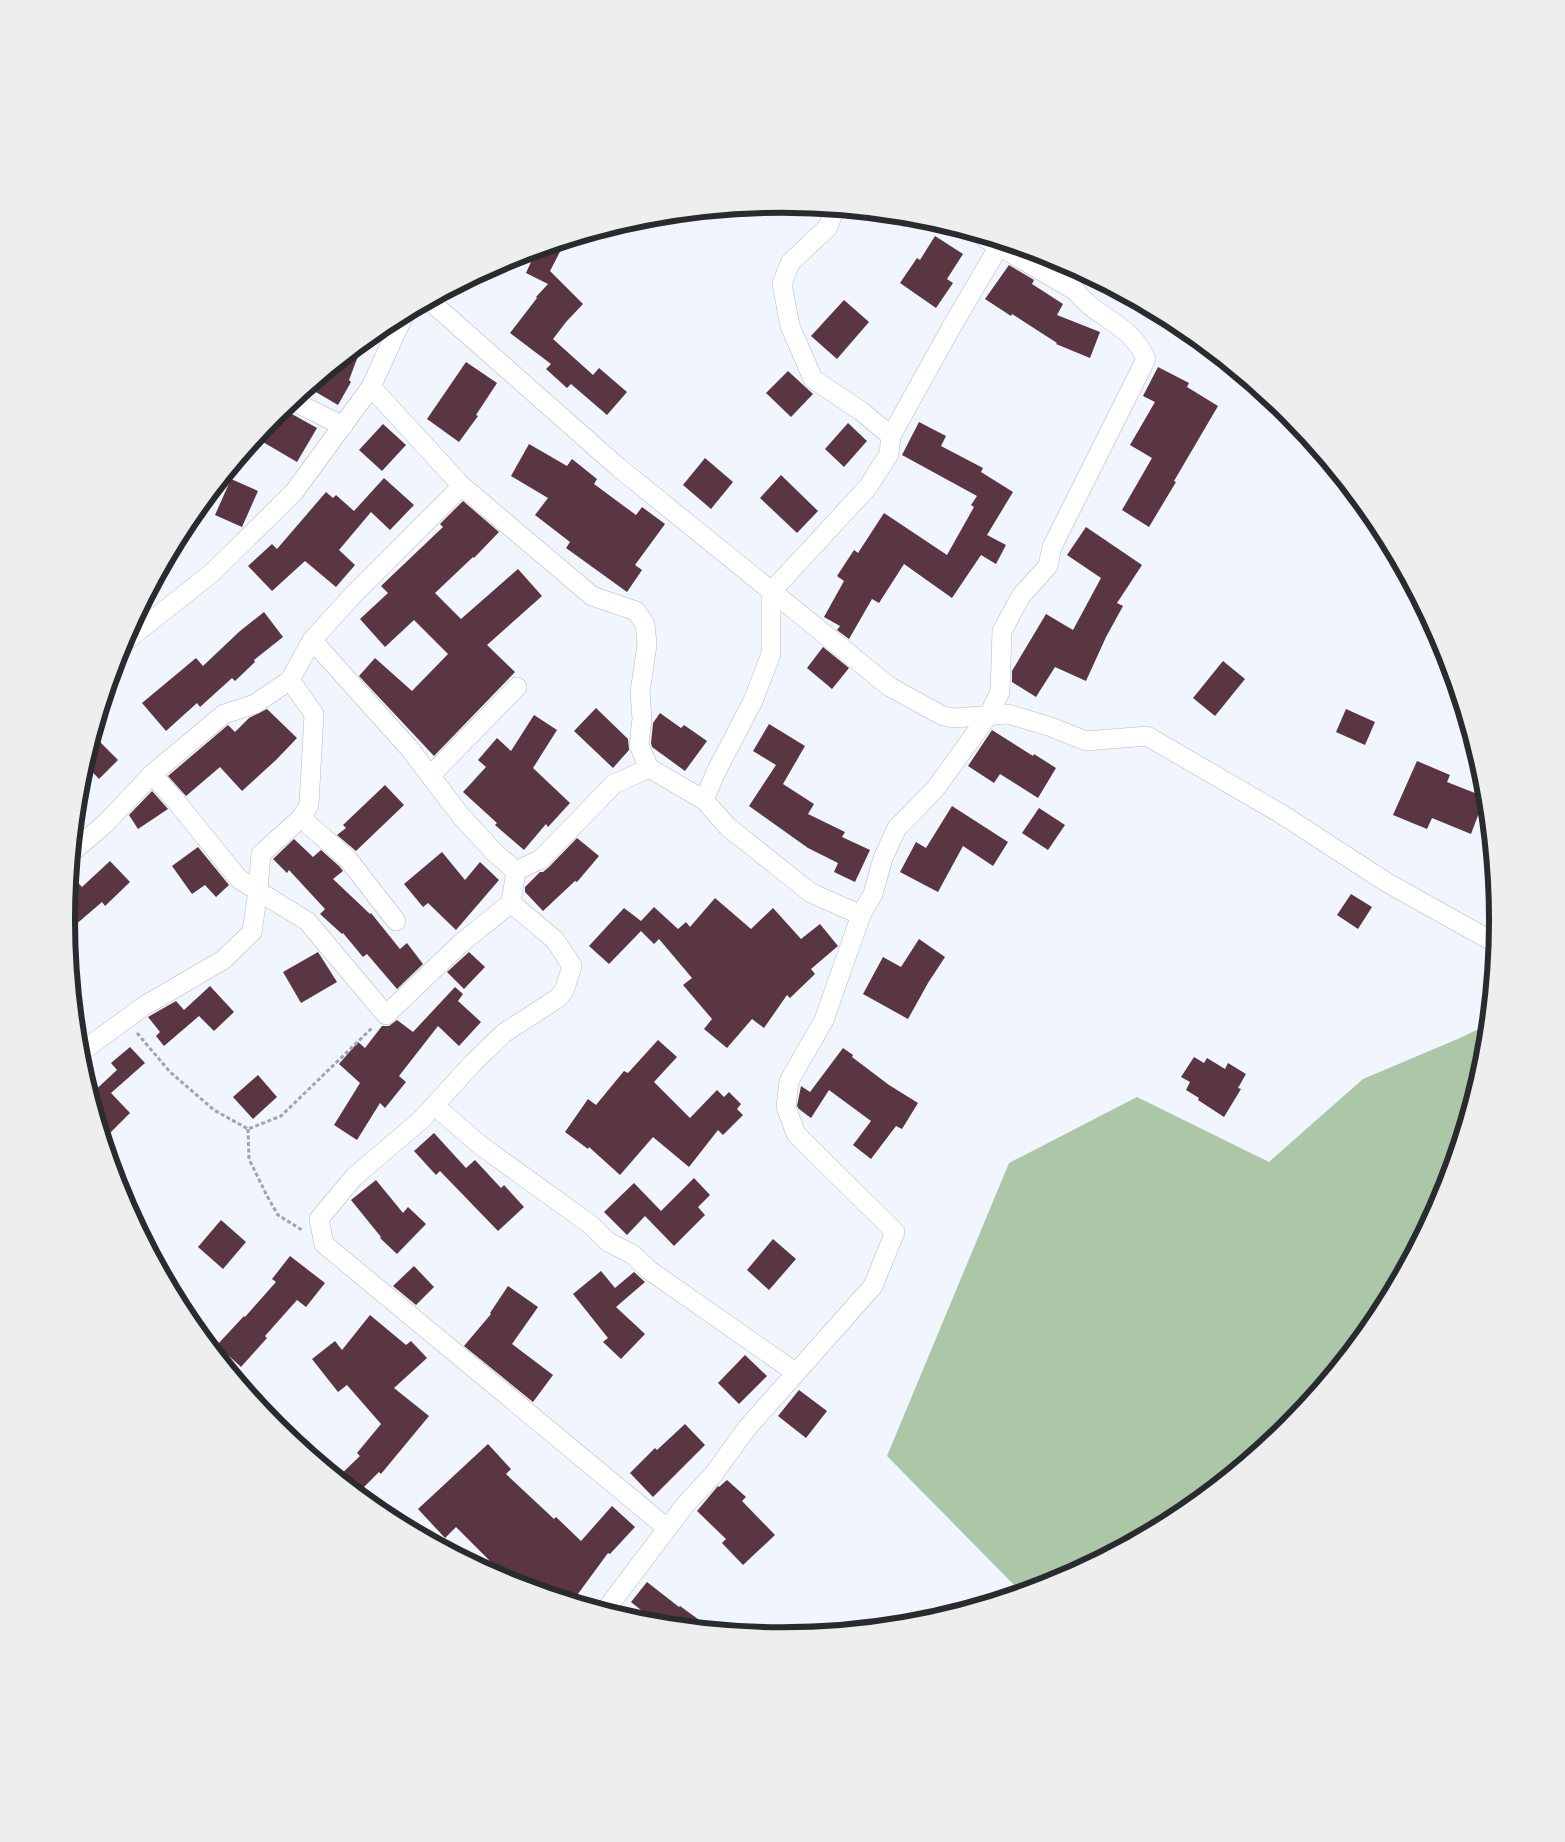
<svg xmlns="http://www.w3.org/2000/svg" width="1565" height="1842" viewBox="0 0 1565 1842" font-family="Rubik,sans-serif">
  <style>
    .forest { fill: #acc7a8 }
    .building { fill: #593642 }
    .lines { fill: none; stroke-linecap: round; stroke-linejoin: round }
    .street-casing { stroke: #b4b9c3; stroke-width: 20 }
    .path { stroke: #a1a5ab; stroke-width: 3; stroke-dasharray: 4 2.5; stroke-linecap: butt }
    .street { stroke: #fff; stroke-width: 19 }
    .rim { fill: none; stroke: #292b2f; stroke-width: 6 }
  </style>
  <rect width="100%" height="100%" fill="#f1f5fd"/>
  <polygon class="forest" points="1489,1024 1485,1061 1444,1195 1378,1319 1289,1428 1180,1517 1056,1583 1022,1593 887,1456 1009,1163 1137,1097 1269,1162 1363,1079 1460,1038"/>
  <g class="building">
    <polygon points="935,236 963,254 947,279 953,283 936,308 900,283 917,258 920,260"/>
    <polygon points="565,242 550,271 583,304 566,322 553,339 593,375 599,368 627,392 607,415 571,384 567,388 546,369 551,364 510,333 537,298 536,297 548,284 526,273 536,251"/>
    <polygon points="1009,265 1034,280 1032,284 1063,304 1057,315 1100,332 1090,358 1056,344 1057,343 1012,314 1011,316 985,299"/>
    <polygon points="844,300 869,322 837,359 811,336"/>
    <polygon points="363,343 349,380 351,382 338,405 309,388"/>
    <polygon points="466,362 497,383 476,415 478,416 459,442 427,419"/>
    <polygon points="1158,367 1189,383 1187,387 1218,406 1174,481 1176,482 1149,527 1122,510 1152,458 1130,445 1155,402 1143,396"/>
    <polygon points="788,371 813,394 791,417 766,393"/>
    <polygon points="283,409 317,428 297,462 256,438 276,414"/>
    <polygon points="919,422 946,436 941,446 983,468 981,472 1013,492 987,535 1006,545 996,564 981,555 952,598 904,564 879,603 872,599 849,639 837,630 840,626 824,617 844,581 837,576 854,550 858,553 884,513 947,555 974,507 971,505 977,496 902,455"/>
    <polygon points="848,423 867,441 844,467 825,449"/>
    <polygon points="383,424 406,445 382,471 359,450"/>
    <polygon points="529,444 567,466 572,459 597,479 594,484 636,515 642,507 665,524 635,565 642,570 627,592 566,548 570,542 535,515 548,498 511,476"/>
    <polygon points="705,458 733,482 711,509 683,485"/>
    <polygon points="781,475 818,511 797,533 760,498"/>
    <polygon points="384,478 414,505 390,530 371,512 339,550 355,565 336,587 305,561 272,591 248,566 272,544 277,549 326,492 333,498 336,495 354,511"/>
    <polygon points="231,479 258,491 242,527 215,515"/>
    <polygon points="463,501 499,532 474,558 473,557 435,593 461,619 518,569 542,596 487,645 515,672 434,756 359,676 375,658 412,691 448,654 414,620 385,647 360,619 388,593 381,586 443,527 440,524"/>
    <polygon points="1086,527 1142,565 1117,603 1123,606 1106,637 1086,681 1055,667 1036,697 1012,682 1012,671 1046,614 1073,630 1101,578 1067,555"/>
    <polygon points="264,612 283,637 254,660 255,662 235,681 232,678 200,707 197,703 166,731 142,703 196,658 203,666 240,631"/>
    <polygon points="823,647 849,668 832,689 807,668"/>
    <polygon points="1223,661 1245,679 1215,716 1193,698"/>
    <polygon points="596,708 628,739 629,750 613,768 574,731"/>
    <polygon points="267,709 297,738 276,760 242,791 220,767 186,796 168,776 228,725 235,732 249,718"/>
    <polygon points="1346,709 1375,722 1365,745 1336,732"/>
    <polygon points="660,713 681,728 684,725 707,741 685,771 652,747 651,743 653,723"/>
    <polygon points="534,715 557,730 533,768 570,803 548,827 546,824 524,850 495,825 497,823 463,792 486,767 478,760 497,738 511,751"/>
    <polygon points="769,724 805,746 783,784 814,804 808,814 845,832 842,837 870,850 855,882 834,872 838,863 808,848 749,806 776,765 753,751"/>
    <polygon points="992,730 1033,756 1034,754 1056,768 1038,798 1000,774 994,783 968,766"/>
    <polygon points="94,736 118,760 99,779 85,764"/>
    <polygon points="1417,761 1450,775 1447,782 1485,797 1471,834 1432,818 1427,829 1393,815"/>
    <polygon points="385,785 404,805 356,851 337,835 346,828 343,825"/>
    <polygon points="152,791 168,809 138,829 129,815"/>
    <polygon points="952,806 1008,842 993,866 963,846 938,892 900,872 916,842 926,848"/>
    <polygon points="1039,808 1065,825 1048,850 1022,833"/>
    <polygon points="577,838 599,856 577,882 575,881 543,911 525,892 525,887 540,872 543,872 549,867"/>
    <polygon points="294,839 313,857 321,850 339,866 343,871 333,879 370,914 371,913 400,949 407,943 423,964 397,989 367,954 363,957 343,933 342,934 320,914 325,909 289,870 287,873 273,859"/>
    <polygon points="198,847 229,885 216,897 205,885 192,894 172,866"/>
    <polygon points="442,852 465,880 480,862 499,880 456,930 428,903 423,907 404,884"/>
    <polygon points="110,861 130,882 105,906 102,902 67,932 66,921 71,875 82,887"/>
    <polygon points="1351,894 1372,907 1358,929 1337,915"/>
    <polygon points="715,898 751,929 773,908 801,939 820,924 838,946 811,969 815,974 790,998 787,995 764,1028 752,1019 727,1048 704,1029 712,1019 683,985 692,978 659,939 654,944 641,931 609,964 589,946 624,908 641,921 654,907 678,929 686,922 690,927"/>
    <polygon points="919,939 945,957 928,983 908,1019 863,994 883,957 901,967"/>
    <polygon points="318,952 337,982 301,1003 283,972"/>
    <polygon points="469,952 485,967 464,989 447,972"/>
    <polygon points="210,986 234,1012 214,1031 199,1016 164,1046 156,1036 160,1032 148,1017 176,1001 184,1010"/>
    <polygon points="455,987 463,994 458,1001 481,1022 459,1046 438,1026 399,1076 406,1082 385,1108 380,1103 357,1140 334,1125 360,1083 339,1064 358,1042 365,1048 382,1026 389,1026 397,1020 413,1032"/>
    <polygon points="658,1040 677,1057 654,1082 690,1118 717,1090 724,1097 729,1092 741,1104 737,1109 743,1115 723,1135 718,1130 689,1167 653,1137 620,1175 589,1147 588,1149 565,1132 588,1099 596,1105 624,1071 628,1073"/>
    <polygon points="130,1047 145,1063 111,1093 130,1113 104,1139 90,1095 117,1070 111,1063"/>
    <polygon points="843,1048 853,1055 852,1057 889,1085 918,1103 902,1129 896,1126 871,1159 853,1145 871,1121 829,1090 811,1118 799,1109 797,1106 801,1086 810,1092"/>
    <polygon points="1194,1057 1204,1063 1207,1058 1225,1069 1228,1063 1246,1074 1238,1088 1241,1089 1224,1117 1198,1100 1199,1098 1186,1090 1190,1082 1181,1077"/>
    <polygon points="258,1075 277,1097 253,1119 233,1097"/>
    <polygon points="434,1133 466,1168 475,1160 501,1188 504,1185 524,1207 498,1231 440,1171 436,1175 414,1151"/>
    <polygon points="694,1178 710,1195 698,1207 705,1215 674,1246 645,1216 627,1235 604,1212 634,1183 661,1211"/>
    <polygon points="376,1180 403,1213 408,1207 426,1224 397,1254 380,1238 381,1237 351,1200"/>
    <polygon points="221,1220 246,1242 223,1269 198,1247"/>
    <polygon points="773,1239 796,1259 769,1290 747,1270"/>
    <polygon points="290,1256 325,1283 306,1307 297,1300 265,1336 267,1338 241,1367 217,1345 244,1316 245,1317 276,1282 272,1279"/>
    <polygon points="414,1266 434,1287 416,1305 393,1286"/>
    <polygon points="601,1271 615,1288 634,1272 645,1282 616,1307 645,1334 621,1359 603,1342 608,1338 573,1294"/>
    <polygon points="508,1286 538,1307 512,1344 553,1375 533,1402 464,1346 491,1314 490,1313"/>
    <polygon points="370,1315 406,1345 411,1341 427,1358 394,1388 429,1416 381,1474 379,1472 357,1494 337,1478 360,1456 357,1453 381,1424 347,1385 338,1392 312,1359 335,1341 342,1350"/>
    <polygon points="745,1355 767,1376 739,1404 718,1383"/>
    <polygon points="799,1390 827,1411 806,1438 778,1416"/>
    <polygon points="685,1424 705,1445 653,1497 630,1473 655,1448 657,1450"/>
    <polygon points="488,1444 511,1469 506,1474 554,1519 556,1517 581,1541 612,1506 635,1527 610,1554 608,1553 572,1602 508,1583 494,1575 499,1570 456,1527 445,1538 418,1509"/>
    <polygon points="727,1480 746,1497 742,1501 775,1535 743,1565 722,1543 726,1539 697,1511 718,1486 719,1487"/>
    <polygon points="647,1582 679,1607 680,1606 713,1630 671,1626 655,1615 652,1619 631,1602"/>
  </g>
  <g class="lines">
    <g class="street-casing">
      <g id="street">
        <polyline points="834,210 828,227 790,263 782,284 790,326 813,379 861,411 891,436 889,454 868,487 771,592 771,654 753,701 717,770 704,800 728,827 811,893 861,915"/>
        <polyline points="985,238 1074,290"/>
        <polyline points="430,301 618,467 890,687 943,716 954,718 1008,714 1051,727 1086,741 1147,736 1283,815 1386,882 1497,944"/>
        <polyline points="404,315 371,387 462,486 592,596 636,611 645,624 647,645 640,692 642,719 639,745 649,768"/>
        <polyline points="293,401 343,426"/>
        <polyline points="891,436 951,328 999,246"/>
        <polyline points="312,640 409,748 461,816 495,853 516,871 541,859 614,784 649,768 704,800"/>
        <polyline points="122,644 213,572 294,492 371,387"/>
        <polyline points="290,680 314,714 309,805 301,818 261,854 258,891 239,879 175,800 152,774 224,714 255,704 290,680 312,640 355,593 462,486"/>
        <polyline points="430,776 517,687"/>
        <polyline points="301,818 347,858 396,921"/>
        <polyline points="73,851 106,823 152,774"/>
        <polyline points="511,903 555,940 572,966 564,991 558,998 504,1033 473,1063 421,1120 354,1177 319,1219 324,1244 667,1528"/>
        <polyline points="79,1055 85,1049 144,1006 223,960 252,932 258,891 307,921 386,1015 460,944 511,903 516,871"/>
        <polyline points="435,1106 480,1145 591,1225 608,1242 632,1254 649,1270 795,1372"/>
        <path d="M604 1612 685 1505 713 1475 747 1428 873 1286 895 1232 796 1134 786 1107 789 1081 824 1020 861 915 873 894 883 858 897 828 936 788 988 716 1000 692 1002 631 1021 596 1048 566 1052 547 1146 359C1130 322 1096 319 1075 290 1068 281 1063 270 1058 260"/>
      </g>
    </g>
    <g class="path">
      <polyline points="851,211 907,226 918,218"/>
      <polyline points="137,1033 170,1072 214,1110 248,1129 281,1116 373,1027"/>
      <polyline points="248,1129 249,1159 267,1196 278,1215 302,1230"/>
    </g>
    <use href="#street" class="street"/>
  </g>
  <path d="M0 0H1565V1842H0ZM75 920a707 707 0 1 1 1414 0a707 707 0 1 1-1414 0Z" fill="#eee" fill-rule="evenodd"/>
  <path class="rim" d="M75 920a707 707 0 1 1 1414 0a707 707 0 1 1-1414 0Z"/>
</svg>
